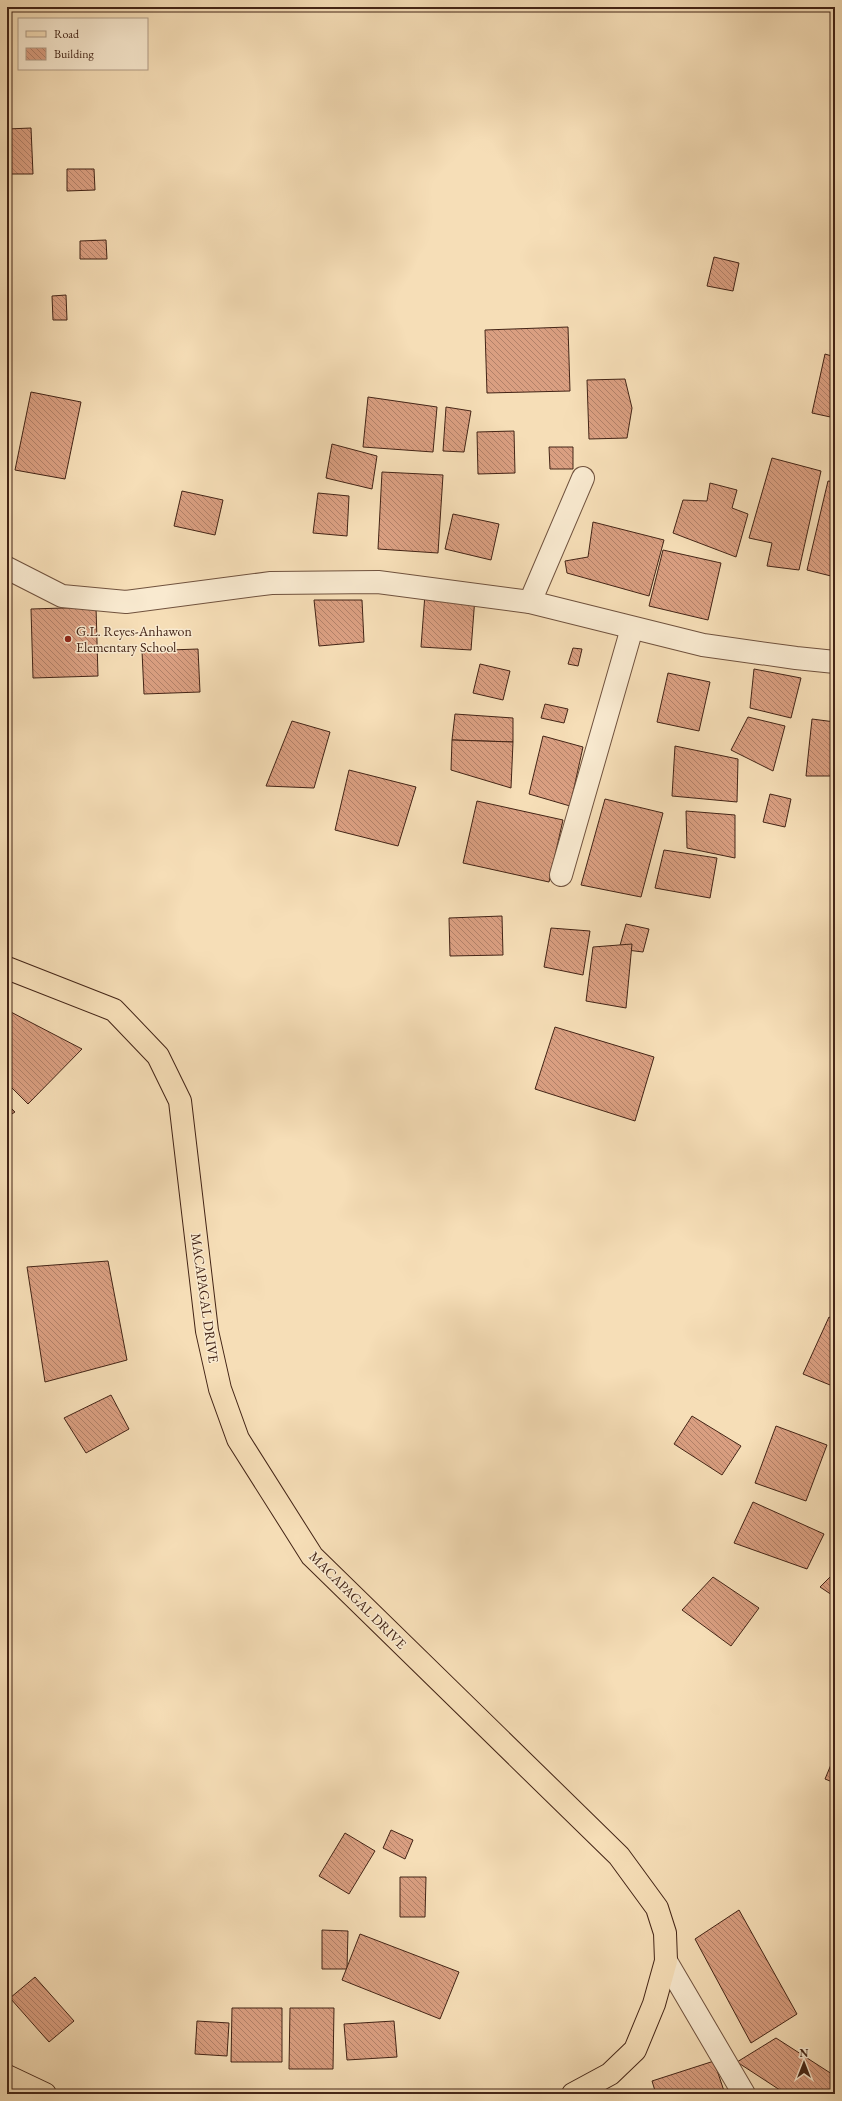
<svg xmlns="http://www.w3.org/2000/svg" width="842" height="2101" viewBox="0 0 842 2101" font-family="'EB Garamond',serif">
  <style>
    .building { fill: url(#building-back-hatch); stroke: #432416 }
    .lines { fill: none; stroke-linecap: round; stroke-linejoin: round }
    .minor-casing { stroke: #70523e; stroke-width: 24 }
    .major-casing { stroke: #432416; stroke-width: 24 }
    .minor { stroke: #f9ead0; stroke-width: 22 }
    .major { stroke: #f6deb7; stroke-width: 22 }
    .poi-dot { fill: #8f2418; stroke: #f9ead0; stroke-width: 1.5 }
    .labels { text-anchor: middle; dominant-baseline: central; stroke-width: 3; stroke-linejoin: round; paint-order: stroke }
    .poi-label { font-size: 14px; fill: #432416; stroke: #f9ead0; text-anchor: start }
    .street-label { font-size: 14px; fill: #432416; stroke: #f9ead0 }
  </style>
  <defs>
    <pattern id="building-back-hatch" width="6" height="6" patternUnits="userSpaceOnUse"><rect width="6" height="6" fill="#da9f81"/><path d="M-1 5l2 2M0 0l6 6M5-1l2 2" fill="none" stroke="#b28169"/></pattern>
  </defs>
  <rect width="100%" height="100%" fill="#f6deb7"/>
  <filter id="stains"><feTurbulence type="fractalNoise" baseFrequency=".005" numOctaves="4"/><feColorMatrix values="0 0 0 0 .2 0 0 0 0 .09 0 0 0 0 .02 0 0 0 .5 -.17"/></filter>
  <radialGradient id="worn" r=".72"><stop offset=".6" stop-color="#630" stop-opacity="0"/><stop offset="1" stop-color="#630" stop-opacity=".3"/></radialGradient>
  <g class="building">
    <polygon points="7,56 9,89 7,89"/>
    <polygon points="31,128 33,174 7,174 7,129"/>
    <polygon points="67,169 94,169 95,190 67,191"/>
    <polygon points="106,240 107,259 80,259 80,241"/>
    <polygon points="714,257 739,263 733,291 707,286"/>
    <polygon points="66,295 67,320 53,320 52,296"/>
    <polygon points="568,327 570,391 487,393 485,330"/>
    <polygon points="825,354 835,357 835,418 812,413"/>
    <polygon points="625,379 632,408 627,438 589,439 587,380"/>
    <polygon points="31,392 81,402 65,479 15,470"/>
    <polygon points="368,397 437,407 433,452 363,447"/>
    <polygon points="446,407 471,411 464,452 443,451"/>
    <polygon points="514,431 515,473 478,474 477,432"/>
    <polygon points="332,444 377,456 372,489 326,478"/>
    <polygon points="549,447 573,447 573,469 550,469"/>
    <polygon points="772,458 821,471 799,570 767,566 772,543 749,538"/>
    <polygon points="382,472 443,475 438,553 378,549"/>
    <polygon points="828,481 835,482 835,577 807,570"/>
    <polygon points="710,483 737,490 732,508 748,514 736,557 673,533 683,500 707,501"/>
    <polygon points="182,491 223,500 215,535 174,526"/>
    <polygon points="318,493 349,496 347,536 313,533"/>
    <polygon points="453,514 499,524 491,560 445,549"/>
    <polygon points="593,522 664,540 649,596 567,573 565,561 588,557"/>
    <polygon points="663,550 721,563 708,620 649,606"/>
    <polygon points="425,594 475,597 471,650 421,647"/>
    <polygon points="314,600 362,600 364,642 319,646"/>
    <polygon points="96,607 98,676 33,678 31,609"/>
    <polygon points="573,648 582,649 578,666 568,664"/>
    <polygon points="198,649 200,692 144,694 142,651"/>
    <polygon points="480,664 510,671 503,700 473,693"/>
    <polygon points="754,669 801,678 791,718 750,708"/>
    <polygon points="668,673 710,682 699,731 657,722"/>
    <polygon points="545,704 568,709 564,723 541,718"/>
    <polygon points="455,714 513,718 513,742 452,740"/>
    <polygon points="748,717 785,726 773,771 731,750"/>
    <polygon points="812,719 835,722 835,776 806,776"/>
    <polygon points="292,721 330,732 314,788 266,786"/>
    <polygon points="543,736 583,747 570,806 529,794"/>
    <polygon points="452,740 513,742 511,788 451,770"/>
    <polygon points="675,746 738,759 737,802 672,796"/>
    <polygon points="349,770 416,787 398,846 335,830"/>
    <polygon points="770,794 791,799 785,827 763,822"/>
    <polygon points="605,799 663,813 641,897 581,885"/>
    <polygon points="477,801 563,820 549,882 463,863"/>
    <polygon points="686,811 735,815 735,858 687,848"/>
    <polygon points="664,850 717,858 710,898 655,888"/>
    <polygon points="502,916 503,955 450,956 449,918"/>
    <polygon points="626,924 649,929 643,952 619,949"/>
    <polygon points="551,928 590,931 583,975 544,967"/>
    <polygon points="632,944 626,1008 586,1001 593,947"/>
    <polygon points="7,1010 82,1049 28,1104 7,1083"/>
    <polygon points="555,1027 654,1057 635,1121 535,1089"/>
    <polygon points="7,1104 15,1112 7,1117"/>
    <polygon points="108,1261 127,1360 45,1382 27,1267"/>
    <polygon points="829,1317 835,1320 835,1387 803,1374"/>
    <polygon points="111,1395 129,1429 86,1453 64,1418"/>
    <polygon points="692,1416 741,1446 722,1475 674,1444"/>
    <polygon points="776,1426 827,1445 806,1501 755,1483"/>
    <polygon points="753,1502 824,1534 807,1569 734,1543"/>
    <polygon points="835,1572 835,1597 820,1587"/>
    <polygon points="713,1577 759,1608 731,1646 682,1610"/>
    <polygon points="835,1755 835,1783 825,1779"/>
    <polygon points="391,1830 413,1840 405,1859 383,1848"/>
    <polygon points="345,1833 375,1851 349,1894 319,1876"/>
    <polygon points="400,1877 426,1877 425,1917 400,1917"/>
    <polygon points="739,1910 797,2014 751,2043 695,1939"/>
    <polygon points="322,1930 348,1931 347,1969 322,1969"/>
    <polygon points="360,1934 459,1972 440,2019 342,1980"/>
    <polygon points="35,1977 74,2021 49,2042 10,1998"/>
    <polygon points="232,2008 282,2008 282,2062 231,2062"/>
    <polygon points="290,2008 334,2008 333,2069 289,2069"/>
    <polygon points="197,2021 229,2023 227,2056 195,2054"/>
    <polygon points="394,2021 397,2057 347,2060 344,2024"/>
    <polygon points="776,2038 835,2076 835,2094 786,2094 737,2062"/>
    <polygon points="714,2061 725,2094 656,2094 652,2081"/>
  </g>
  <g class="lines">
    <g class="minor-casing">
      <g id="minor">
        <polyline points="7,568 62,596 126,602 271,583 378,582 530,602 703,645 796,658 835,662"/>
        <polyline points="530,602 583,478"/>
        <polyline points="561,875 632,628"/>
        <polyline points="666,1961 744,2094"/>
      </g>
    </g>
    <g class="major-casing">
      <g id="major">
        <polyline points="7,968 114,1010 158,1056 180,1101 207,1331 220,1389 238,1439 312,1556 619,1856 657,1908 665,1933 666,1961 654,2004 635,2050 610,2074 573,2094"/>
        <polyline points="7,2076 45,2094"/>
      </g>
    </g>
    <use href="#minor" class="minor"/>
    <use href="#major" class="major"/>
  </g>
  <circle class="poi-dot" cx="68" cy="639" r="4"/>
  <g class="labels">
    <g class="poi-label">
      <text x="76" y="631">G.L. Reyes-Anhawon<tspan x="76" dy="16">Elementary School</tspan></text>
    </g>
    <g class="street-label">
      <text transform="translate(205 1298) rotate(82)">MACAPAGAL DRIVE</text>
      <text transform="translate(358 1600) rotate(45)">MACAPAGAL DRIVE</text>
    </g>
  </g>
  <rect width="842" height="2101" fill="none" stroke="#f6deb7" stroke-width="24"/>
  <rect x="8" y="8" width="826" height="2085" fill="none" stroke="#432416" stroke-width="2"/>
  <rect x="12" y="12" width="818" height="2077" fill="none" stroke="#432416"/>
  <rect x="18" y="18" width="130" height="52" fill="#f9ead0" stroke="#b09b86"/>
  <rect x="26" y="31" width="20" height="6" fill="#f6deb7" stroke="#b09b86"/>
  <text x="54" y="38" font-size="12" fill="#432416">Road</text>
  <rect x="26" y="48" width="20" height="12" fill="url(#building-back-hatch)" stroke="#b09b86"/>
  <text x="54" y="58" font-size="12" fill="#432416">Building</text>
  <g transform="translate(804 2063)" stroke="#f9ead0" stroke-width="3" paint-order="stroke">
  <path d="M0-3L7 15L0 10L-7 15Z" fill="#432416"/>
  <text y="-6" font-size="11" font-weight="bold" text-anchor="middle" fill="#432416">N</text>
  </g>
  <rect width="100%" height="100%" filter="url(#stains)"/>
  <rect width="100%" height="100%" fill="url(#worn)"/>
</svg>
